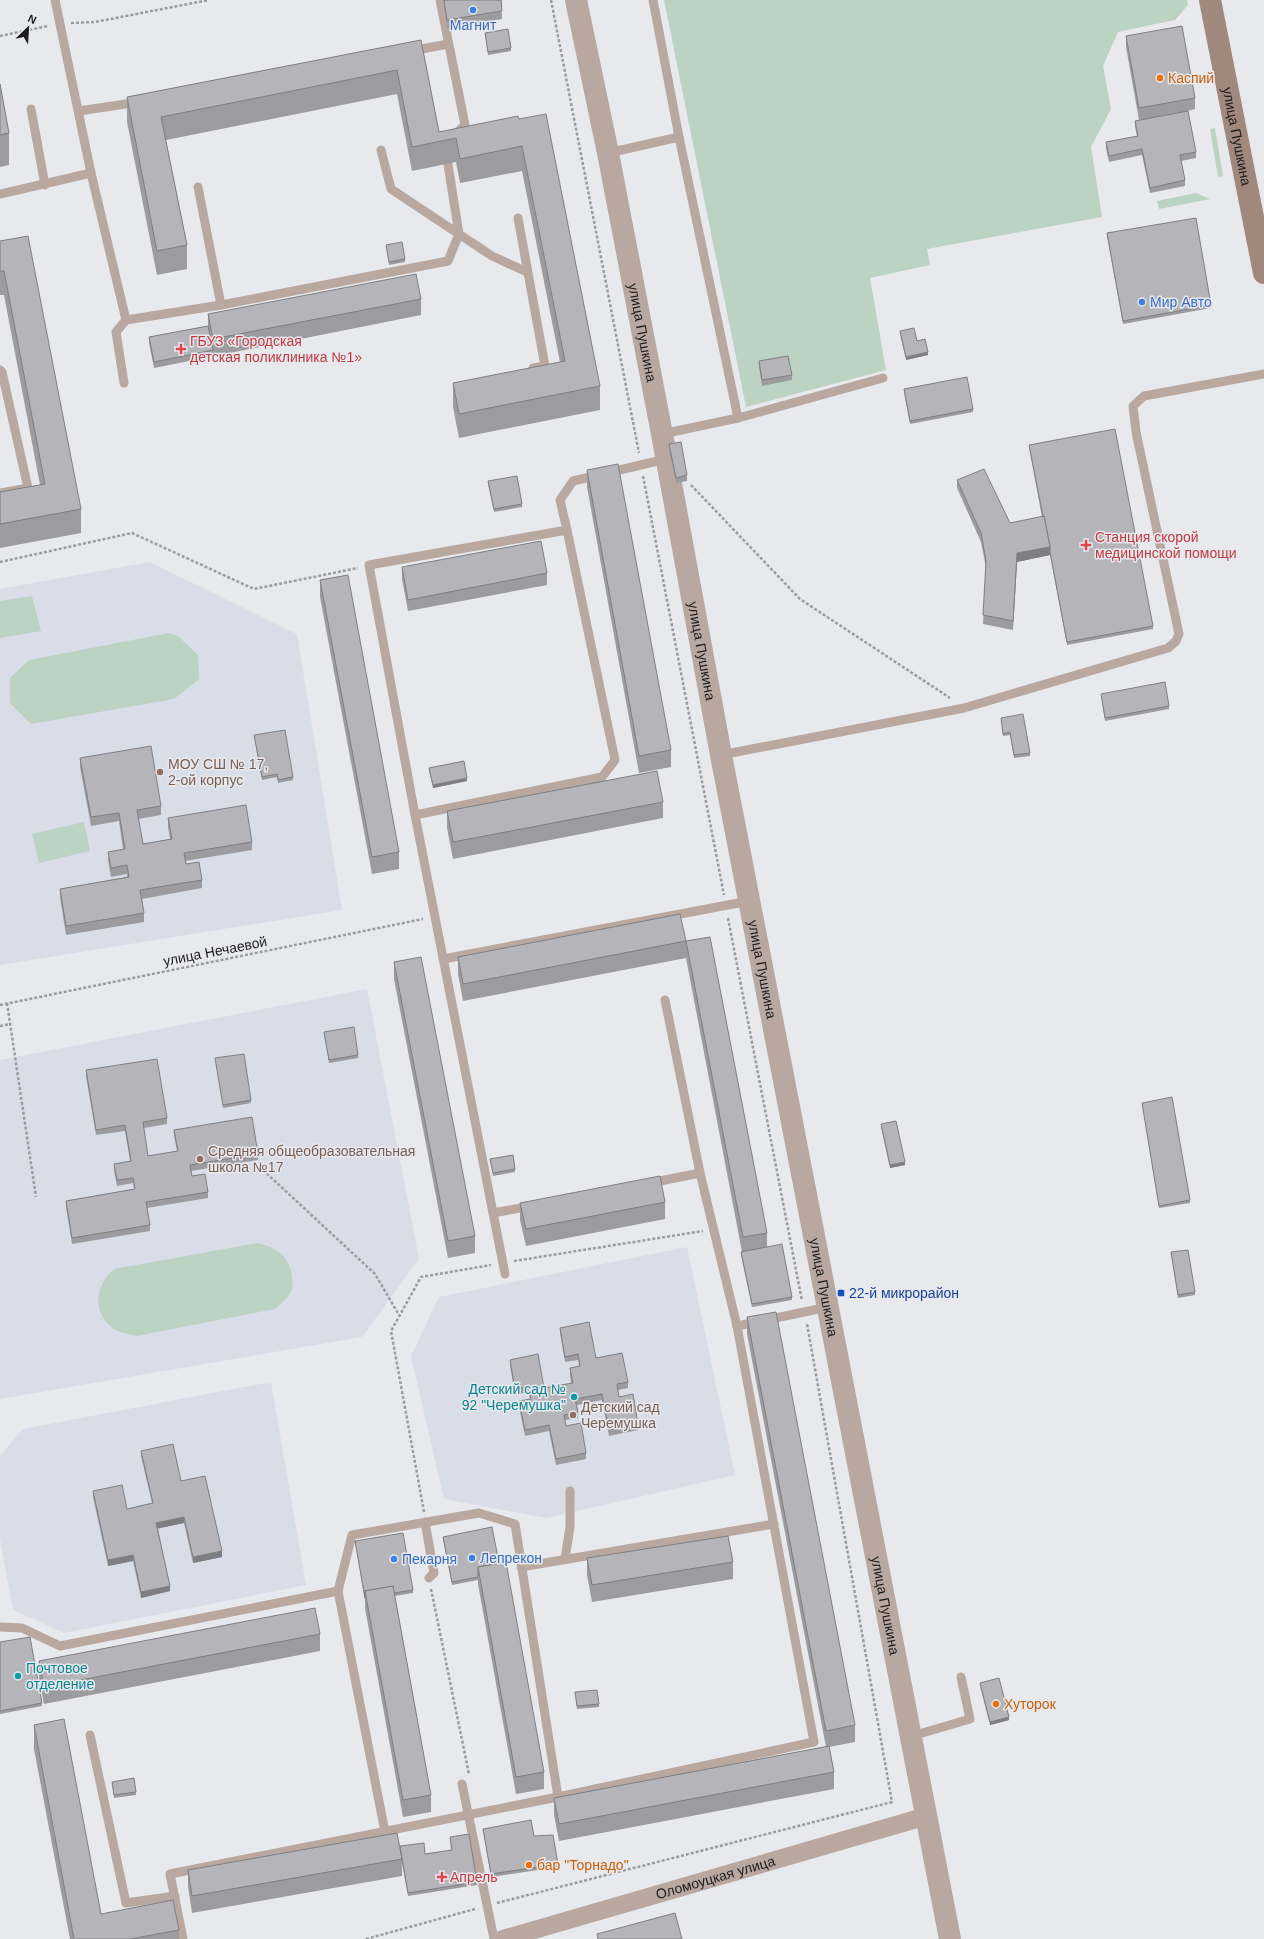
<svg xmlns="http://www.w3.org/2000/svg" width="1264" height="1939" viewBox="0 0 1264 1939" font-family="Arial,sans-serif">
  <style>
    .built { fill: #d8dde8 }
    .green { fill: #bcd2c3 }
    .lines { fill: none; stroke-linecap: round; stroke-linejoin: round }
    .path { stroke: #9b9c9f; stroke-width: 2.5; stroke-dasharray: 3 2; stroke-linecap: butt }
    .service { stroke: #b9a8a0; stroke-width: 9 }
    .minor { stroke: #b9a8a0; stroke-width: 18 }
    .tertiary { stroke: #b9a8a0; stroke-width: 22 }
    .secondary { stroke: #a1887d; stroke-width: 22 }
    .wall { fill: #9c9c9f }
    .shaded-wall { fill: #7f7f82 }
    .building { fill: #b5b5b9; stroke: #7f7f82 }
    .shop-dot { fill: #3f7fe0; stroke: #e8e9ed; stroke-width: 1.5 }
    .food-dot { fill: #e8710a; stroke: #e8e9ed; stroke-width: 1.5 }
    .health-dot { fill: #e0444e; stroke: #e8e9ed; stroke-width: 1.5 }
    .education-dot { fill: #8d6e63; stroke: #e8e9ed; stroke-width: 1.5 }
    .transit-dot { fill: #1a4fb4; stroke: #e8e9ed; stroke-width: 1.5 }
    .culture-dot { fill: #0f9aa8; stroke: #e8e9ed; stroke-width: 1.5 }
    .labels { text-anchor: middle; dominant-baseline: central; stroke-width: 3; stroke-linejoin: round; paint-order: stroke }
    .shop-label { font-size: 14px; fill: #366cbe; stroke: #e8e9ed; text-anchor: start }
    .food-label { font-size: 14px; fill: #c56008; stroke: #e8e9ed; text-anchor: start }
    .street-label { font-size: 14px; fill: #1b1b1d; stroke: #e8e9ed }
    .health-label { font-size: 14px; fill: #be3a42; stroke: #e8e9ed; text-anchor: start }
    .education-label { font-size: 14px; fill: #785e54; stroke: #e8e9ed; text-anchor: start }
    .transit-label { font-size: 14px; fill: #164399; stroke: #e8e9ed; text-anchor: start }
    .culture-label { font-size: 14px; fill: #0d838f; stroke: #e8e9ed; text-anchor: end }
  </style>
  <rect width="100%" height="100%" fill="#e8e9ed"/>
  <g class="built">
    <polygon points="150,562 297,634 342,910 0,965 0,589"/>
    <polygon points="367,989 419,1259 362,1337 0,1399 0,1060"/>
    <polygon points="687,1247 735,1475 546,1518 444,1499 411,1356 439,1297"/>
    <polygon points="271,1382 306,1585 64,1633 13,1610 0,1539 0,1456 23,1429"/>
  </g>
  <g class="green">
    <polygon points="664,0 1187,0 1188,5 1175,20 1118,32 1103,66 1111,109 1091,147 1102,217 927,249 930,265 870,278 886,370 746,407"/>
    <polygon points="1215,128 1223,176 1218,177 1210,129"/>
    <polygon points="1196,193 1210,199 1159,209 1157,201"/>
    <polygon points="32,596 41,631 0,638 0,601"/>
    <polygon points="169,633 179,637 198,655 199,679 174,699 31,724 10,703 10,678 29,660"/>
    <polygon points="84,822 90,851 39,863 32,834"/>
    <path d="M257 1243C276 1247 291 1257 292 1278 292 1282 293 1287 292 1290 288 1298 281 1304 275 1309L136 1336C128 1334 116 1332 110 1326 92 1309 96 1285 114 1269Z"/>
  </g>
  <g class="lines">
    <g class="path">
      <polyline points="551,0 639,453"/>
      <polyline points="71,23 95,22 209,0"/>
      <polyline points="0,36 48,26"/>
      <polyline points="643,476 724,895"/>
      <polyline points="691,485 800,599 950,698"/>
      <polyline points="0,562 132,533 254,589 358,568"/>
      <polyline points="728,918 802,1301"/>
      <polyline points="7,1003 36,1197"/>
      <polyline points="0,1005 423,919"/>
      <polyline points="0,1026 10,1024"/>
      <polyline points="263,1170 375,1274 399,1315"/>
      <polyline points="514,1261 703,1231"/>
      <polyline points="424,1512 391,1331 421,1277 491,1265"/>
      <polyline points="431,1589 469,1774"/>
      <polyline points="497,1903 892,1802 807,1324"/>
      <polyline points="366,1939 475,1909"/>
    </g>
    <g class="service">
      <polyline points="55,0 91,173 126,320"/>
      <polyline points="440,0 465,125 454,135"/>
      <polyline points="653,0 679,137 738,418"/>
      <polyline points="411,51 448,44"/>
      <polyline points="31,109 45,185"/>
      <polyline points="79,111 139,102"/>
      <polyline points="381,150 391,189 492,256 527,272"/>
      <polyline points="608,153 679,137"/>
      <polyline points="198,187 221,305"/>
      <polyline points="0,194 91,173"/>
      <polyline points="518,218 545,366 533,368"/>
      <polyline points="0,370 2,372 28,488 0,493"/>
      <polyline points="124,383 116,332 126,320 221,305 448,261 459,234 446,152"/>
      <polyline points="662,434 738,418 883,378"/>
      <polyline points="567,530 369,565 415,815 602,777 615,760 567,530 560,500 573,481 666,459"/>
      <polyline points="721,755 964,708 1168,648 1176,641 1179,634 1136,432 1133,406 1144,396 1264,374"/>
      <polyline points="415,815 505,1274"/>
      <polyline points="443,959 749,901"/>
      <polyline points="650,1183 700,1173"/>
      <polyline points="493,1213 531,1206"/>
      <polyline points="737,1326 828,1307"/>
      <polyline points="425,1522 434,1573 429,1578"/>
      <polyline points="565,1559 570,1527 570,1491"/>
      <polyline points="521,1567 774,1524"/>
      <polyline points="338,1591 352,1535 479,1513 515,1524 558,1797"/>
      <polyline points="0,1627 22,1628 60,1646 338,1591 385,1832"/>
      <polyline points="90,1735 126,1903 175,1896"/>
      <polyline points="912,1736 970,1719 961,1677"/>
      <polyline points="462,1784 494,1939"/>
      <polyline points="183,1939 170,1874 558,1797 814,1742 737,1326 700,1173 665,1000"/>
    </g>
    <path class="minor" id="s1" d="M503 1939 927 1816"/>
    <path class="tertiary" id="s2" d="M576 0 608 153 662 434 721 755 950 1939"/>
    <path class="secondary" id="s3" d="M1210 0 1264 273"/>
  </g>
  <g class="wall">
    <polygon points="443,0 501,0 502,19 447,28"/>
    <polygon points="485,33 511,48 511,51 488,55"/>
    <polygon points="1126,36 1195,98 1195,109 1188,111 1196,152 1196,158 1181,161 1185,180 1185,186 1150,193 1142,155 1109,162 1106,148 1106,142 1137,136 1135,127 1135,121 1170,114 1139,120 1126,47"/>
    <polygon points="421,40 439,132 519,119 600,386 600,410 459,438 453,407 453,383 560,362 522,171 460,183 456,162 412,171 397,94 166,140 187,245 187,269 157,275 127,122 127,97"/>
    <polygon points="0,84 9,133 9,165 0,167"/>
    <polygon points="1107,233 1211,305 1211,308 1123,324 1107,236"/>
    <polygon points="0,241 81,509 81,533 0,548 0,492 40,485 4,295 0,295"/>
    <polygon points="386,245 405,259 405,262 389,265"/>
    <polygon points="421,299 421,315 154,368 149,343 149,337 208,326 208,314"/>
    <polygon points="900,331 917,341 928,355 906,360 900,334"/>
    <polygon points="759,361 792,375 792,380 762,386 759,367"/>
    <polygon points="904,389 973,409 973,412 910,424 904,392"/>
    <polygon points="669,444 687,475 687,481 676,483 669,450"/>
    <polygon points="1029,445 1153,626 1153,629 1067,645 1050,555 1017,562 1013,630 983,624 986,568 981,542 957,488 957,480 1010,523 1042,517 1029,447"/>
    <polygon points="587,470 671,750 671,767 639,773 587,487"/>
    <polygon points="488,481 522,504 522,507 494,512 488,484"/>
    <polygon points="402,567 547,573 547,585 408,611 402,579"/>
    <polygon points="320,580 399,852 399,869 372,874 320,597"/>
    <polygon points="1101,694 1169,706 1169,709 1105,721"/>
    <polygon points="1001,718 1030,753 1030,756 1014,758 1010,735 1003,736"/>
    <polygon points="254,735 293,777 293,780 278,783 277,777 262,780"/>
    <polygon points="80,758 161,806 161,815 138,819 143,844 170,839 168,827 168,818 252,842 252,850 185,861 186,864 202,880 202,888 142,899 144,913 144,922 66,935 60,897 60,889 127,877 127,874 111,877 108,860 108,852 123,849 119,821 91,826 80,767"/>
    <polygon points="429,768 467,781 433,788 429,771"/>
    <polygon points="663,802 663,818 453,859 447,828 447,811"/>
    <polygon points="686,941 767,1233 767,1247 792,1297 792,1300 752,1307 741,1255 741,1252 742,1252 686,958 463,1001 458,974 458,957"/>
    <polygon points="394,962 475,1236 475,1253 448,1258 394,979"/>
    <polygon points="324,1032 358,1055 358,1058 329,1063"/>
    <polygon points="215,1058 251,1100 251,1103 223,1108"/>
    <polygon points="86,1070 167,1118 167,1124 144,1128 148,1156 177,1151 174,1136 174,1130 258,1154 258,1160 191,1171 192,1176 208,1192 208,1198 147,1208 150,1225 150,1231 72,1244 66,1207 66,1201 134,1189 133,1183 117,1186 114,1170 114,1164 130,1161 125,1131 96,1135 86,1076"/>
    <polygon points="1142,1103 1190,1200 1190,1203 1159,1208"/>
    <polygon points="881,1124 905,1165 890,1168 881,1127"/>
    <polygon points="490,1159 515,1169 515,1172 493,1176"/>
    <polygon points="665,1202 665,1219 526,1246 520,1220 520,1203"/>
    <polygon points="1171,1252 1195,1292 1195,1295 1178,1298"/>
    <polygon points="747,1317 855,1725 855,1742 829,1747 834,1772 834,1789 559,1841 554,1815 554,1798 826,1747 747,1334"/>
    <polygon points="560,1328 628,1382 628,1388 618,1390 619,1397 638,1424 638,1430 609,1436 602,1400 577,1405 578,1412 578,1418 565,1420 566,1426 586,1453 586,1459 556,1465 549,1431 525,1436 519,1407 519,1401 530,1399 528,1392 515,1395 510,1365 510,1360 544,1388 571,1383 570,1374 570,1368 579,1366 578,1360 565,1362 560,1333"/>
    <polygon points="141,1451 181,1481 222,1557 193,1563 184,1523 158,1528 170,1591 141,1598 133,1561 108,1566 93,1497 93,1491 127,1509 152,1503 141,1456"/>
    <polygon points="443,1537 499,1563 544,1772 544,1789 516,1794 478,1584 478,1580 452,1585 443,1539"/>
    <polygon points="355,1541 413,1590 413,1593 395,1596 431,1795 431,1812 403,1817 365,1608 365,1601"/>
    <polygon points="587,1558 733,1562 733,1579 592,1602 587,1575"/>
    <polygon points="320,1634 320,1651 44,1704 39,1677 39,1661"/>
    <polygon points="0,1642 42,1703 42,1706 0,1714"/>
    <polygon points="980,1683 1009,1720 990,1725 980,1686"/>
    <polygon points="575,1692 599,1704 599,1707 577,1709"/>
    <polygon points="34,1725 101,1914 179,1930 179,1939 70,1939 34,1749"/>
    <polygon points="112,1782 136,1792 136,1795 114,1798"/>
    <polygon points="483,1829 534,1836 558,1864 558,1867 491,1877"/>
    <polygon points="450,1837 477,1882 477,1885 408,1896 402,1863 402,1876 192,1913 188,1887 188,1870 400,1847 425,1854 451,1850"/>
  </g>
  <g class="shaded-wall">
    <polygon points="928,352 928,355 906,360 906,357"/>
    <polygon points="1050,547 1050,555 1017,562 1013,630 1017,553"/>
    <polygon points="467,778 467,781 433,788 433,785"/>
    <polygon points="905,1162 905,1165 890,1168 890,1165"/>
    <polygon points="184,1517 184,1523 156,1529 156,1523"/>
    <polygon points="222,1551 222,1557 193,1563 193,1557"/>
    <polygon points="133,1555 133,1561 108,1566 108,1560"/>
    <polygon points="170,1586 170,1591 141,1598 141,1592"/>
    <polygon points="1009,1717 1009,1720 990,1725 990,1722"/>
  </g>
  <g class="building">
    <polygon points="444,0 501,0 502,11 447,20"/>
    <polygon points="1182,26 1195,98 1139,108 1126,36"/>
    <polygon points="508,29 511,48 488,52 485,33"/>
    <polygon points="421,40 439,132 518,116 519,119 546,114 600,386 459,414 453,383 565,361 522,146 460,159 456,138 412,147 397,70 161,117 187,245 157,251 127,97"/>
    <polygon points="0,84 9,133 0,135"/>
    <polygon points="1188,111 1196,152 1180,155 1185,180 1150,188 1142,149 1109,156 1106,142 1138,136 1135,121"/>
    <polygon points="1196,218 1211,305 1123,321 1107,233"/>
    <polygon points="28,236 81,509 0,524 0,492 45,484 4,271 0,271 0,241"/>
    <polygon points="402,242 405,259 389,262 386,245"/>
    <polygon points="416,274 421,299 213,339 208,314"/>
    <polygon points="208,326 213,350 154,362 149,337"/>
    <polygon points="914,328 917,341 925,339 928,352 906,357 900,331"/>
    <polygon points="788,356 792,375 762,380 759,361"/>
    <polygon points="967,377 973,409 910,421 904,389"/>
    <polygon points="1115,429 1153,626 1067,642 1050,552 1050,547 1044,516 1043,516 1029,445"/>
    <polygon points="681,442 687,475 676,478 669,444"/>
    <polygon points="618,464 671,750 639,756 587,470"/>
    <polygon points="984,469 1010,523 1044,516 1050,547 1017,553 1013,621 983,615 986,561 981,533 957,480"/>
    <polygon points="517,476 522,504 494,509 488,481"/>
    <polygon points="541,541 547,573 408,600 402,567"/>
    <polygon points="348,575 399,852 372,857 320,580"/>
    <polygon points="1165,682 1169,706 1105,718 1101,694"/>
    <polygon points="1023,714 1030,753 1014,755 1010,732 1003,734 1001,718"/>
    <polygon points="285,730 293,777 278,780 277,774 262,777 254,735"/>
    <polygon points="151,746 161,806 137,810 143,844 172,839 168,818 246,805 252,842 184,853 186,864 199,862 202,880 140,890 144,913 66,926 60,889 129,877 127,865 111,868 108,852 125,849 119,813 91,817 80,758"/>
    <polygon points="464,761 467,778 433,785 429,768"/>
    <polygon points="657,771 663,802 453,842 447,811"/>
    <polygon points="680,914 686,941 463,984 458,957"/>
    <polygon points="710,937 767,1233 743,1237 686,941"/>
    <polygon points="421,957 475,1236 448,1241 394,962"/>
    <polygon points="354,1027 358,1055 329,1060 324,1032"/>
    <polygon points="244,1054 251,1100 223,1105 215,1058"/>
    <polygon points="157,1059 167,1118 143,1122 148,1156 178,1151 174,1130 252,1117 258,1154 190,1165 192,1176 205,1174 208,1192 146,1202 150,1225 72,1238 66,1201 135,1189 133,1178 117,1180 114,1164 131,1161 125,1125 96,1130 86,1070"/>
    <polygon points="1172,1097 1190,1200 1159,1206 1142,1103"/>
    <polygon points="896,1121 905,1162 890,1165 881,1124"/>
    <polygon points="513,1155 515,1169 493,1173 490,1159"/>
    <polygon points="660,1176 665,1202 526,1229 520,1203"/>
    <polygon points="782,1244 792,1297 752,1304 741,1252"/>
    <polygon points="1188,1250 1195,1292 1178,1295 1171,1252"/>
    <polygon points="776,1312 855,1725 826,1731 747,1317"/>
    <polygon points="589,1322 596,1358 622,1353 628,1382 617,1384 619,1397 633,1394 638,1424 609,1430 602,1394 575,1399 578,1412 564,1415 566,1426 581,1423 586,1453 556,1459 549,1425 525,1430 519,1401 531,1399 528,1387 515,1389 510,1360 538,1354 544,1388 573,1383 570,1368 580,1366 578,1354 565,1357 560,1328"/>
    <polygon points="173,1444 181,1481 205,1476 222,1551 193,1557 184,1517 156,1523 170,1586 141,1592 133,1555 108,1560 93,1491 122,1485 127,1509 153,1503 141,1451"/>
    <polygon points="492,1527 499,1563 478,1567 478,1577 452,1582 443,1537"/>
    <polygon points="403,1533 413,1590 394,1593 393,1586 365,1591 365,1598 355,1541"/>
    <polygon points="728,1536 733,1562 592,1585 587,1558"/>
    <polygon points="506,1562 544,1772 516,1777 478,1567"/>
    <polygon points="393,1586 431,1795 403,1800 365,1591"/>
    <polygon points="315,1608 320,1634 44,1687 39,1661"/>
    <polygon points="30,1637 42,1703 0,1711 0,1642"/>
    <polygon points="999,1678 1009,1717 990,1722 980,1683"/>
    <polygon points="597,1690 599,1704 577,1706 575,1692"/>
    <polygon points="64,1719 101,1914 173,1900 179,1930 130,1939 74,1939 34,1725"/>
    <polygon points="829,1746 834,1772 559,1824 554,1798"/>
    <polygon points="134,1778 136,1792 114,1795 112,1782"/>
    <polygon points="531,1820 534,1836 553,1835 558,1864 491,1874 483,1829"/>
    <polygon points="397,1833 402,1859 192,1896 188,1870"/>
    <polygon points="469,1834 477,1882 408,1893 400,1846 424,1843 425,1854 452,1850 450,1837"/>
    <polygon points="675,1913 682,1939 598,1939 597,1934"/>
  </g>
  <g class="shop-dot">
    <circle cx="473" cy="10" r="4"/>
    <circle cx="1142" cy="302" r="4"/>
    <circle cx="472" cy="1558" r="4"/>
    <circle cx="394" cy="1559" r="4"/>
  </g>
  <g class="food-dot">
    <circle cx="1160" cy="78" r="4"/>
    <circle cx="996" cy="1704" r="4"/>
    <circle cx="529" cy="1865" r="4"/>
  </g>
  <g class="health-dot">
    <path d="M179 343h4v4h4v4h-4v4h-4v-4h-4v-4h4z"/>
    <path d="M1084 539h4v4h4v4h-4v4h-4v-4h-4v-4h4z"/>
    <path d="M440 1871h4v4h4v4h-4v4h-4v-4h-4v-4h4z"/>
  </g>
  <g class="education-dot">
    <circle cx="160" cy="772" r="4"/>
    <circle cx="200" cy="1159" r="4"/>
    <circle cx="573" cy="1415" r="4"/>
  </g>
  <rect class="transit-dot" x="837" y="1289" width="8" height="8" rx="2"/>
  <g class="culture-dot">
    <circle cx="574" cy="1397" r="4"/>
    <circle cx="18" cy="1676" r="4"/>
  </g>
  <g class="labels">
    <g class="shop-label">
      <text x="473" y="25" text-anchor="middle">Магнит</text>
      <text x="1150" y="302">Мир Авто</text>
      <text x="480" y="1558">Лепрекон</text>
      <text x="402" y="1559">Пекарня</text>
    </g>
    <g class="food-label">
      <text x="1168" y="78">Каспий</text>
      <text x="1004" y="1704">Хуторок</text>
      <text x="537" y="1865">бар "Торнадо"</text>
    </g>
    <g class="street-label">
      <text stroke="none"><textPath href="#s3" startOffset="139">улица Пушкина</textPath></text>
      <text stroke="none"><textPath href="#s2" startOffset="339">улица Пушкина</textPath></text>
      <text stroke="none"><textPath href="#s2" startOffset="663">улица Пушкина</textPath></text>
      <text transform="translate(215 951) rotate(-11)">улица Нечаевой</text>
      <text stroke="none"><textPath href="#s2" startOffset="987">улица Пушкина</textPath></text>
      <text stroke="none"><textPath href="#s2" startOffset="1311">улица Пушкина</textPath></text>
      <text stroke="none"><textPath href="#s2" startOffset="1635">улица Пушкина</textPath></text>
      <text stroke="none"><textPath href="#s1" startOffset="221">Оломоуцкая улица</textPath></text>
    </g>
    <g class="health-label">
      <text x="190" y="341">ГБУЗ «Городская<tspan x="190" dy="16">детская поликлиника №1»</tspan></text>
      <text x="1095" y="537">Станция скорой<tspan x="1095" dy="16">медицинской помощи</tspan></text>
      <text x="450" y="1877">Апрель</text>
    </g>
    <g class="education-label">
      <text x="168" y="764">МОУ СШ № 17,<tspan x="168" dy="16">2-ой корпус</tspan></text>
      <text x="208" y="1151">Средняя общеобразовательная<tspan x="208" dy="16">школа №17</tspan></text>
      <text x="581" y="1407">Детский сад<tspan x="581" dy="16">Черемушка</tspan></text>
    </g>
    <g class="transit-label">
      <text x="849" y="1293">22-й микрорайон</text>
    </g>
    <g class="culture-label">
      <text x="566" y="1389">Детский сад №<tspan x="566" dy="16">92 "Черемушка"</tspan></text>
      <text x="26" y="1668" text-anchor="start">Почтовое<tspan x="26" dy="16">отделение</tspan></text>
    </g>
  </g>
  <g transform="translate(28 28) rotate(25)" stroke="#e8e9ed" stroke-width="3" paint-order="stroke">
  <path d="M0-3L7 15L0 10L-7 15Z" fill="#1b1b1d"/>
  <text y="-6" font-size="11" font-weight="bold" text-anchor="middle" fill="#1b1b1d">N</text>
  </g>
</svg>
